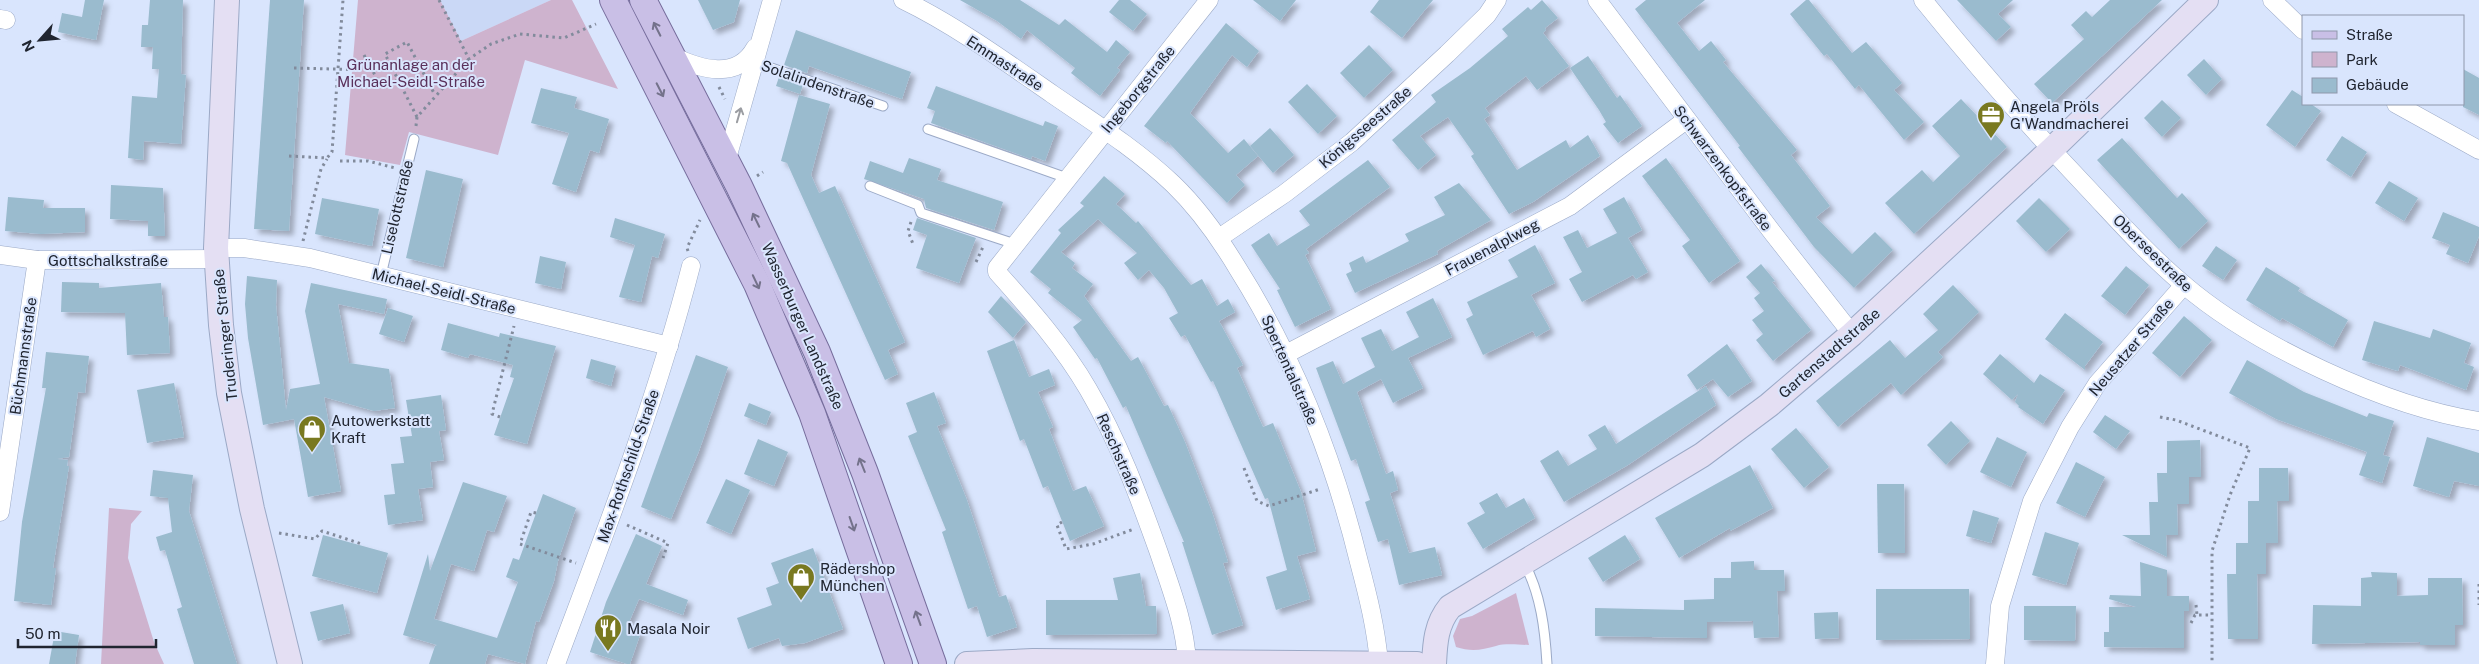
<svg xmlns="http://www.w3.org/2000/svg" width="2479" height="664" viewBox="0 0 2479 664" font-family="'Public Sans',sans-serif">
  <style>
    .built { fill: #cad8f6 }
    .green { fill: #ceb3ce }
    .building { fill: #9abbce; filter: url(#shadow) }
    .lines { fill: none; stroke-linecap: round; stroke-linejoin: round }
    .lane-casing { stroke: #9ba9c6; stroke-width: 11 }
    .street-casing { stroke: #9ba9c6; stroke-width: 19 }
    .secondary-casing { stroke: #9ba9c6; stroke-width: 26 }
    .primary-casing { stroke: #766d9c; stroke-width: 28 }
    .path { stroke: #828b9c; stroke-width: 3; stroke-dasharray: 2.5 4; stroke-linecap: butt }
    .lane { stroke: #fff; stroke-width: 9 }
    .street { stroke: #fff; stroke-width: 18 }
    .secondary { stroke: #e4dff3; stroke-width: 24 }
    .primary { stroke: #c9bfe6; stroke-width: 26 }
    .oneway { stroke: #74728b }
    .oneway2 { stroke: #9b9da2 }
    .labels { text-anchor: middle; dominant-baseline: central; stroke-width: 4; stroke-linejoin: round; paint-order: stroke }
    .street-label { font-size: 15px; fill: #202530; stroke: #d9e5fd }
    .park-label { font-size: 15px; fill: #5a305a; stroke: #d9e5fd }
    .poi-label { font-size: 15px; fill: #202530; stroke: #d9e5fd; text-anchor: start }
  </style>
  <defs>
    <filter id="shadow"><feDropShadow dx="4.5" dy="4.5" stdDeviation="2.5" flood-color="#0004"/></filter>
  </defs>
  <rect width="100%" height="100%" fill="#d9e5fd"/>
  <polygon class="built" points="440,0 551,0 461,41"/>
  <g class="green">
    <polygon points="358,0 440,0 461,41 551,0 572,0 618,89 525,60 498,155 409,132 400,165 345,155"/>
    <polygon points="109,508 142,511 131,524 128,558 154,642 164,664 101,664"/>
    <path d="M1516 593 1529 645C1520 645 1505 643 1496 646 1482 650 1471 652 1456 647L1453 636 1460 619 1472 616Z"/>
  </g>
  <g class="building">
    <polygon points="85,0 104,0 96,40 58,32 62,13 82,17"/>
    <polygon points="150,0 183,0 181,74 186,75 181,144 144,141 143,160 128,158 132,96 157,98 159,69 152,69 153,47 141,47 142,25 148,25"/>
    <polygon points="270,0 304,0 289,231 254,229"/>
    <polygon points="698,0 740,0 734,22 713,30"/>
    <polygon points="960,0 1020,0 1059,25 1065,19 1107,52 1116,40 1130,52 1117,68 1120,70 1100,96 1071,73 1075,68 1027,30 1021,39 997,21"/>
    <polygon points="1119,0 1130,0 1147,14 1133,31 1109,12"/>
    <polygon points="1253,0 1296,0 1280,21"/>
    <polygon points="1379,0 1433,0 1402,38 1370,12"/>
    <polygon points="1542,0 1558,18 1545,28 1546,30 1543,33 1569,66 1537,90 1526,76 1485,108 1490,115 1484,119 1517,170 1566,140 1570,148 1588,135 1600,156 1533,202 1509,214 1471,156 1474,154 1448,117 1420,136 1436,155 1418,170 1392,140 1436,102 1431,95 1470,68 1508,36 1502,29 1528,7 1531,10"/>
    <polygon points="1646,0 1705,0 1677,23 1699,51 1711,41 1726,60 1723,62 1797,150 1791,155 1830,206 1816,217 1852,254 1875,232 1893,250 1854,288 1814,247 1738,147 1740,146 1635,9"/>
    <polygon points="1806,0 1809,0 1852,53 1866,42 1902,83 1894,90 1924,122 1904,140 1859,85 1855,89 1827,54 1824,56 1790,14"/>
    <polygon points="1957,0 2013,0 1998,14 2011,27 1996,41"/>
    <polygon points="2110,0 2162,0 2052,103 2034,84 2084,39 2071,25 2086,11 2092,17"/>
    <polygon points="1226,23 1259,51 1247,67 1232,55 1190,113 1228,153 1244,139 1258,156 1236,175 1245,185 1227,203 1167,141 1166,143 1144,126"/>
    <polygon points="796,30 911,72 902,99 809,66 807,73 784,65"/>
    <polygon points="1369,45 1393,70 1364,98 1340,73"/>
    <polygon points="1588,56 1617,98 1620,95 1642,126 1618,143 1603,124 1606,122 1599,110 1570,68"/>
    <polygon points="2204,59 2222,79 2206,95 2187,75"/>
    <polygon points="2463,69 2479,78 2479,115 2463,107"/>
    <polygon points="779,77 803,85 800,94 776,86"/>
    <polygon points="1307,84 1337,116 1318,134 1288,102"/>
    <polygon points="936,86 1043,126 1045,121 1058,126 1045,161 1032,156 1031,159 931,123 935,111 927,108"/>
    <polygon points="541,88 577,97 574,108 609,119 599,153 590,150 576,192 552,184 569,133 531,123"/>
    <polygon points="2292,90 2303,97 2303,104 2311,104 2321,111 2295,147 2266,125"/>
    <polygon points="799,95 830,104 811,175 819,193 835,186 905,342 888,350 898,374 885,380 787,163 781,161"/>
    <polygon points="1961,99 2007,147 1914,234 1885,203 1922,170 1933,182 1960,156 1932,126"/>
    <polygon points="2162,100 2181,118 2162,137 2144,118"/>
    <polygon points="1270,128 1294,155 1273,173 1250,146"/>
    <polygon points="2342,136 2367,152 2351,177 2326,160"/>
    <polygon points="2122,138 2177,198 2182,193 2208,221 2179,249 2097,160"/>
    <polygon points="909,158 941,169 937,180 1003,202 994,230 926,208 924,199 864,179 870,161 903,173"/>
    <polygon points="1666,158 1740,261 1709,283 1682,246 1690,240 1642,176"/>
    <polygon points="1368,160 1390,187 1306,249 1309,253 1305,255 1331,309 1295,327 1277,290 1280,289 1251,245 1269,233 1277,246 1310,225 1299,211"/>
    <polygon points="426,170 463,179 443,267 406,258"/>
    <polygon points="1104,176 1125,194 1116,204 1136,223 1138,221 1191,285 1202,279 1217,306 1228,299 1235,312 1219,321 1243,365 1237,368 1263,427 1273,423 1301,492 1316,551 1297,556 1310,599 1276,610 1266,577 1287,570 1268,498 1265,499 1213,381 1211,382 1185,335 1181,337 1169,318 1178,313 1164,288 1149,270 1138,280 1124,263 1137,253 1098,219 1061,252 1075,263 1072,268 1093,284 1084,296 1131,361 1138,357 1164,406 1168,405 1185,442 1212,512 1228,562 1223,563 1243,625 1212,635 1182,542 1184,542 1126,406 1123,408 1097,358 1095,359 1073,327 1082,320 1048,293 1051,289 1030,272 1061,233 1058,230 1084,206 1080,203"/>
    <polygon points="2389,181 2418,198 2404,221 2375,203"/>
    <polygon points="1459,183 1491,220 1437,251 1438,254 1355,293 1346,274 1352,271 1349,263 1363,256 1366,263 1409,241 1405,234 1445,215 1434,197"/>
    <polygon points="111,185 163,188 165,236 148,236 148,221 110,219"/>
    <polygon points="8,197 44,200 43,208 85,208 85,232 41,234 5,231"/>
    <polygon points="1624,197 1642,230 1628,238 1648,272 1636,279 1633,275 1582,302 1569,279 1582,272 1563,237 1578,230 1587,248 1617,233 1603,209"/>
    <polygon points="322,198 379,209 372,246 315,234"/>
    <polygon points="2039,198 2070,229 2046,252 2016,221"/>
    <polygon points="2443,212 2479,227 2479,236 2468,263 2446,254 2450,245 2432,238"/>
    <polygon points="615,218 665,234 658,258 652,256 641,302 619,297 635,245 610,237"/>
    <polygon points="917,218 976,238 959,283 916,268 927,235 913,230"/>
    <polygon points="1535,245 1555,283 1531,295 1550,329 1536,337 1533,331 1483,355 1466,319 1473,315 1467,302 1518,277 1508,260"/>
    <polygon points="2216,246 2237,260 2223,280 2202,266"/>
    <polygon points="540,256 566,262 561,289 535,283"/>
    <polygon points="1761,264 1775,281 1772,282 1811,330 1773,361 1756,340 1763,334 1752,320 1764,311 1754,298 1760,293 1746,277"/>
    <polygon points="2126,266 2149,285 2125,315 2101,296"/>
    <polygon points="2266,267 2300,288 2298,291 2348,320 2333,347 2282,318 2280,321 2246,300"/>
    <polygon points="247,276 277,280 276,305 286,410 290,389 320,384 305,311 311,283 387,299 384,314 338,304 349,363 389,369 395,408 374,411 324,397 341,491 308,497 294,419 263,425 248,338 245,304"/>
    <polygon points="62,282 99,283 99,288 161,283 164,317 168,317 170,353 127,355 125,313 61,312"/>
    <polygon points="1953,285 1979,312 1938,352 1943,357 1901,395 1891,383 1838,427 1816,401 1890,340 1905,358 1938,330 1923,314"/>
    <polygon points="1001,296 1026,322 1013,338 988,312"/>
    <polygon points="1433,298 1452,337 1408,358 1423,388 1393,403 1381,379 1357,392 1386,474 1393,471 1398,490 1390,493 1409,553 1435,547 1442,575 1399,585 1388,539 1378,542 1365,502 1370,500 1356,459 1351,461 1316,368 1333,361 1343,384 1375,367 1361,338 1381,329 1392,351 1419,337 1406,312"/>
    <polygon points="388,308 413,316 404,342 379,334"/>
    <polygon points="2065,313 2103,342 2085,366 2085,370 2045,339"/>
    <polygon points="2184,316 2212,340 2180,377 2152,353"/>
    <polygon points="2374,321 2430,338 2433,329 2471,343 2464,363 2474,367 2466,390 2400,365 2398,371 2362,360"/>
    <polygon points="448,323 499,337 500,333 556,346 527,444 494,435 514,378 510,377 513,365 470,354 468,358 441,350"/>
    <polygon points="1014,340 1029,377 1049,369 1055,385 1038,392 1053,427 1049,429 1073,491 1086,486 1104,526 1070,541 1048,486 1043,488 1024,439 1020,441 987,351"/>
    <polygon points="1727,344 1752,381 1728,397 1713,379 1697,390 1687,375"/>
    <polygon points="46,352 89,356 85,393 78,392 69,457 57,459 68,460 67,466 69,466 53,568 56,568 51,605 14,601 22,522 46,388 42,388"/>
    <polygon points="2000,354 2034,383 2040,374 2065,390 2043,424 2018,407 2019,406 2015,402 2018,394 2012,400 1983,374"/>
    <polygon points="696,355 728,367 699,451 671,519 641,507"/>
    <polygon points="591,359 616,366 611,386 586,378"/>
    <polygon points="2247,360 2304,392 2367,417 2369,413 2394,421 2383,455 2390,457 2382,483 2359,475 2367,452 2276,419 2229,393"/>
    <polygon points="174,383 184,437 147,443 137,390"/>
    <polygon points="1706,386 1716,405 1628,465 1564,502 1540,461 1558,450 1568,466 1597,449 1588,435 1605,425 1616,444"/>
    <polygon points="934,392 946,423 937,426 967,500 999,597 1006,595 1017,627 987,637 977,606 968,609 942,532 946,530 908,436 917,432 906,403"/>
    <polygon points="441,395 446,430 439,431 444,460 430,462 433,487 418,489 423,520 388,525 384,495 395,494 391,464 404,463 400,437 412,436 406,400"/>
    <polygon points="749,403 771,412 766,425 744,416"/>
    <polygon points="2105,415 2130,431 2116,449 2093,432"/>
    <polygon points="1951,421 1970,441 1946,465 1927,445"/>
    <polygon points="1796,428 1829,467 1804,488 1771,449"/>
    <polygon points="1997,437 2027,452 2011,487 1980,472"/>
    <polygon points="2427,437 2479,453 2479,486 2454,481 2449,497 2413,486"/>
    <polygon points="758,439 788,452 774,486 744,474"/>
    <polygon points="2200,440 2201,477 2189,477 2189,504 2177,504 2178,535 2166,535 2167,557 2122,535 2150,535 2149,502 2158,502 2157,473 2167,473 2167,441"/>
    <polygon points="2076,462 2105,477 2085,517 2056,503"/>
    <polygon points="1750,465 1773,508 1730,531 1730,528 1679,558 1655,518"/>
    <polygon points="2259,468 2288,468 2289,501 2277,501 2278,543 2266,543 2266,574 2257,574 2258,639 2228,639 2227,574 2236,574 2236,543 2248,543 2248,501 2259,501"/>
    <polygon points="153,470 193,475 189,511 237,664 194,664 177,609 182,607 165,550 160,551 156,537 172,532 168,498 150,496"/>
    <polygon points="726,479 750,490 731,534 706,523"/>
    <polygon points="463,482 507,496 494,532 487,530 474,571 451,564 434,619 497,638 518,582 506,577 513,558 519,560 543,494 576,508 558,561 554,581 539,622 536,621 525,664 488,654 485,664 429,664 435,646 437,645 403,635 428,554 430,571"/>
    <polygon points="1877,484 1904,484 1905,553 1878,553"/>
    <polygon points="1497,493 1506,508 1524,498 1535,518 1483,549 1467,523 1485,513 1479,503"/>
    <polygon points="1973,510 1999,518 1991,543 1966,536"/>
    <polygon points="2045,532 2079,543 2066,585 2032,575"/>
    <polygon points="636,534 662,546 646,584 688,600 683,615 639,599 627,627 641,632 630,664 627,664 590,652 606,602"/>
    <polygon points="323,535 388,553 377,593 312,576"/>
    <polygon points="1625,535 1640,559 1603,582 1588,558"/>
    <polygon points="813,548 843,629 805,643 782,646 779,638 748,649 737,618 772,605 766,588 779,583 771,563"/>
    <polygon points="1754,561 1754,570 1784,570 1785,591 1777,591 1779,637 1754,638 1753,621 1707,622 1707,638 1595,636 1595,608 1684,610 1684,600 1714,599 1714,578 1731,578 1731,562"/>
    <polygon points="2140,562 2167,570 2167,596 2189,596 2189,611 2184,611 2184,648 2104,647 2104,632 2109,632 2109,607 2136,607 2109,599 2110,595 2141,596"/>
    <polygon points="2371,572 2397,573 2397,596 2428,595 2428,578 2462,578 2463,625 2455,625 2455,645 2420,645 2420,642 2312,644 2313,605 2361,606 2361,578 2372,577"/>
    <polygon points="1140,573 1146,606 1156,606 1157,634 1046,635 1046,600 1118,600 1113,578"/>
    <polygon points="1876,589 1969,589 1970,639 1876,640"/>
    <polygon points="343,604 350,633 318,641 310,612"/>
    <polygon points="2024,606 2076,606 2075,641 2024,640"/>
    <polygon points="1838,612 1839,638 1815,639 1814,613"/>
    <polygon points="55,631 79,635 75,664 49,664"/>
  </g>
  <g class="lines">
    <g class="lane-casing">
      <g id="lane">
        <polyline points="754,62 883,106"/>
        <polyline points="928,129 1067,178"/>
        <polyline points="870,186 918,205 921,213 1015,244"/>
        <polyline points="381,275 414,139"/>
        <path d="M1524 563C1541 594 1545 630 1547 664"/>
      </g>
    </g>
    <g class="street-casing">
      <g id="street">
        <path d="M903 0C953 24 1006 62 1052 94 1093 122 1136 149 1173 184 1198 208 1220 239 1238 269 1294 358 1334 460 1359 562 1368 596 1376 628 1379 663"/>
        <polyline points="1597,0 1772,232 1852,334"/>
        <path d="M1923 0C1977 67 2035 133 2095 196 2123 226 2151 257 2183 284 2254 345 2387 407 2479 421"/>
        <polyline points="2272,0 2303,30"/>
        <polyline points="0,19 6,20"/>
        <path d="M672 56C700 69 737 81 755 48"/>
        <polyline points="2396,104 2479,150"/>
        <polyline points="726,162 772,0"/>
        <polyline points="1219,238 1284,194 1352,142 1447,54 1487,15 1497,0"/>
        <polyline points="216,248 244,248 310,258 669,346"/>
        <polyline points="0,255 37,260 217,259"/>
        <polyline points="1286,354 1570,206 1686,120"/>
        <polyline points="0,512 37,260"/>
        <path d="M1187 662C1185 624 1171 589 1159 553 1139 497 1118 440 1088 389 1063 346 1030 309 997 272V268L1209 0"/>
        <path d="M556 664C605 533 656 402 691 266"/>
        <polyline points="1995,664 2000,606 2032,501 2070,427 2097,384 2184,285"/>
      </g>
    </g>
    <g class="secondary-casing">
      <g id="secondary">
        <polyline points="227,0 216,248 221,325 229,393 252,509 290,664"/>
        <polyline points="967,664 1033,661 1417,664"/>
        <path d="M1434 664C1435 643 1436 624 1450 607L1702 455 1769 405 1852 334 2051 150 2206 0"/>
      </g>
    </g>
    <g class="primary-casing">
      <g id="primary">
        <polyline points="613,0 757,284 812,413 899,664"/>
        <polyline points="643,0 739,186 817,352 865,473 933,664"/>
      </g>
    </g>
    <g class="path">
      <polyline points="439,0 469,59 491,44 520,34 564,38 596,24"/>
      <polyline points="364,55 382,88 398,80"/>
      <polyline points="294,68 370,70"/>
      <polyline points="719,87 725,99"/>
      <polyline points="417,117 385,54 407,42 435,95"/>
      <polyline points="416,126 417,117 469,59"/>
      <polyline points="289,156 327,158 332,152 343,0"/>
      <polyline points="340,161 368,161 395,168"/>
      <polyline points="757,176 763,172"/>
      <polyline points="911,222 908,231 913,244"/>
      <polyline points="303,241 321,169 327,159"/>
      <polyline points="688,251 687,248 700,220"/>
      <polyline points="976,262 983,247"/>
      <polyline points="500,417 492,414 514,326"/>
      <polyline points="2160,417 2176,420 2250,448 2230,495 2212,551 2212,664"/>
      <polyline points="1244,468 1257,501 1269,506 1320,489"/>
      <polyline points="536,513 531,512 520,544 576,563"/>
      <polyline points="1062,522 1057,525 1066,549 1093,544 1134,529"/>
      <polyline points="627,525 668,543 663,558"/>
      <polyline points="279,533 315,539 322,531 362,544"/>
      <polyline points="2479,584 2479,605"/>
      <polyline points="2196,605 2197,615"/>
      <polyline points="2191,623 2195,615 2212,615"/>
    </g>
    <use href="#lane" class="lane"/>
    <use href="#street" class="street"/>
    <use href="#secondary" class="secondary"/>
    <use href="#primary" class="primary"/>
  </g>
  <defs><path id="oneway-shaft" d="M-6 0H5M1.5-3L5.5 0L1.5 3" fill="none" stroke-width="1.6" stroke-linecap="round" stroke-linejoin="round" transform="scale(1.25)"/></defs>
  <g class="oneway">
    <use href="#oneway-shaft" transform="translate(657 29) rotate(-117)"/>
    <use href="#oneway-shaft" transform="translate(660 90) rotate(63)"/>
    <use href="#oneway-shaft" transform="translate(756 220) rotate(-116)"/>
    <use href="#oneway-shaft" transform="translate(756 282) rotate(65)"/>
    <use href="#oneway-shaft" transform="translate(862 465) rotate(-112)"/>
    <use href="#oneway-shaft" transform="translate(852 524) rotate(71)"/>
    <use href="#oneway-shaft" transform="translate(918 618) rotate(-110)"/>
  </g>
  <use class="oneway2" href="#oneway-shaft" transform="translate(739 115) rotate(-74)"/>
  <defs>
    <g id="office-pin" transform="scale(1.4375)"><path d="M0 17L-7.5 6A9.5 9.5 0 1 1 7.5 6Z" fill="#797920" stroke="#d9e5fd"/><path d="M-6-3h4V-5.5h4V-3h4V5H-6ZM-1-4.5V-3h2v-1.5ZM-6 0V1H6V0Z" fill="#fff"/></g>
    <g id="shop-pin" transform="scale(1.4375)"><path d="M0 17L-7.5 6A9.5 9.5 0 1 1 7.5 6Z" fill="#797920" stroke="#d9e5fd"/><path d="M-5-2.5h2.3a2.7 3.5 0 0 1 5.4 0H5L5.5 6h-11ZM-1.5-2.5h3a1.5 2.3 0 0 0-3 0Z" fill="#fff"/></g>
    <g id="restaurant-pin" transform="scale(1.4375)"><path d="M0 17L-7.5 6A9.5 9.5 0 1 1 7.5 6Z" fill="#797920" stroke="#d9e5fd"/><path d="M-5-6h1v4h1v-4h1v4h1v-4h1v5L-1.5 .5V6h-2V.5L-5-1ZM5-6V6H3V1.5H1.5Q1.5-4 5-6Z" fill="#fff"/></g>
  </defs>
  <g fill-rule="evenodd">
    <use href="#office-pin" x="1991" y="115"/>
    <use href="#shop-pin" x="312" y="429"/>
    <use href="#shop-pin" x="801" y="577"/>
    <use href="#restaurant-pin" x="608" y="628"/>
  </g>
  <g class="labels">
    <g class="street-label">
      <text transform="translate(1005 63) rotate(33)">Emmastraße</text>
      <text transform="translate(818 84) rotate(19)">Solalindenstraße</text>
      <text transform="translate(1138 89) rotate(-51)">Ingeborgstraße</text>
      <text transform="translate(1365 127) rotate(-41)">Königsseestraße</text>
      <text transform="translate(1723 168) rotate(53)">Schwarzenkopfstraße</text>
      <text transform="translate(397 207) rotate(-77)">Liselottstraße</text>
      <text transform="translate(1492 247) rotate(-28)">Frauenalplweg</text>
      <text transform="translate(2153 253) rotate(44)">Oberseestraße</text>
      <text x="108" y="260">Gottschalkstraße</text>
      <text transform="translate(444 291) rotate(14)">Michael-Seidl-Straße</text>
      <text transform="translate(803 326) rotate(66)">Wasserburger Landstraße</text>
      <text transform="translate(225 335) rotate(-96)">Truderinger Straße</text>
      <text transform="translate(2131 347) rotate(-50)">Neusatzer Straße</text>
      <text transform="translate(1829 353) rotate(-41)">Gartenstadtstraße</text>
      <text transform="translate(23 356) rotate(-82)">Büchmannstraße</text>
      <text transform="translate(1290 370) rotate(66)">Spertentalstraße</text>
      <text transform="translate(1119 454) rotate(66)">Reschstraße</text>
      <text transform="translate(628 466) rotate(-71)">Max-Rothschild-Straße</text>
    </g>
    <g class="park-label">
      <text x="411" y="64">Grünanlage an der<tspan x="411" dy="17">Michael-Seidl-Straße</tspan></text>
    </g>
    <g class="poi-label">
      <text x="2010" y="106">Angela Pröls<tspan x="2010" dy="17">G'Wandmacherei</tspan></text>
      <text x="331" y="420">Autowerkstatt<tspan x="331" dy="17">Kraft</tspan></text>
      <text x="820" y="568">Rädershop<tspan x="820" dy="17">München</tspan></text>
      <text x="627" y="628">Masala Noir</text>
    </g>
  </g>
  <rect x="2302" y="15" width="162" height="90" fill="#d9e5fd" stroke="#8f98ab"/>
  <rect x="2312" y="31" width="25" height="8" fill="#c9bfe6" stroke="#8f98ab"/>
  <text x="2346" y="40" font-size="15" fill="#202530">Straße</text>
  <rect x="2312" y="52" width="25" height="15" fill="#ceb3ce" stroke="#8f98ab"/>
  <text x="2346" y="65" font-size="15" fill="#202530">Park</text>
  <rect x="2312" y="78" width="25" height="15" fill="#9abbce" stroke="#8f98ab"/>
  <text x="2346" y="90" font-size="15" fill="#202530">Gebäude</text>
  <g transform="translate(40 40) rotate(243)" stroke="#d9e5fd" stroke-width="4" paint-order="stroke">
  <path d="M0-4L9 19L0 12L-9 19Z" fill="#202530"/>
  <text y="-8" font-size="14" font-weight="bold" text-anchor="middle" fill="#202530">N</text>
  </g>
  <path d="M18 639v8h138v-8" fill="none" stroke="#202530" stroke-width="2.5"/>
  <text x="25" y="639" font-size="15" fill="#202530" stroke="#d9e5fd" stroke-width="4" paint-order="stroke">50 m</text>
</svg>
